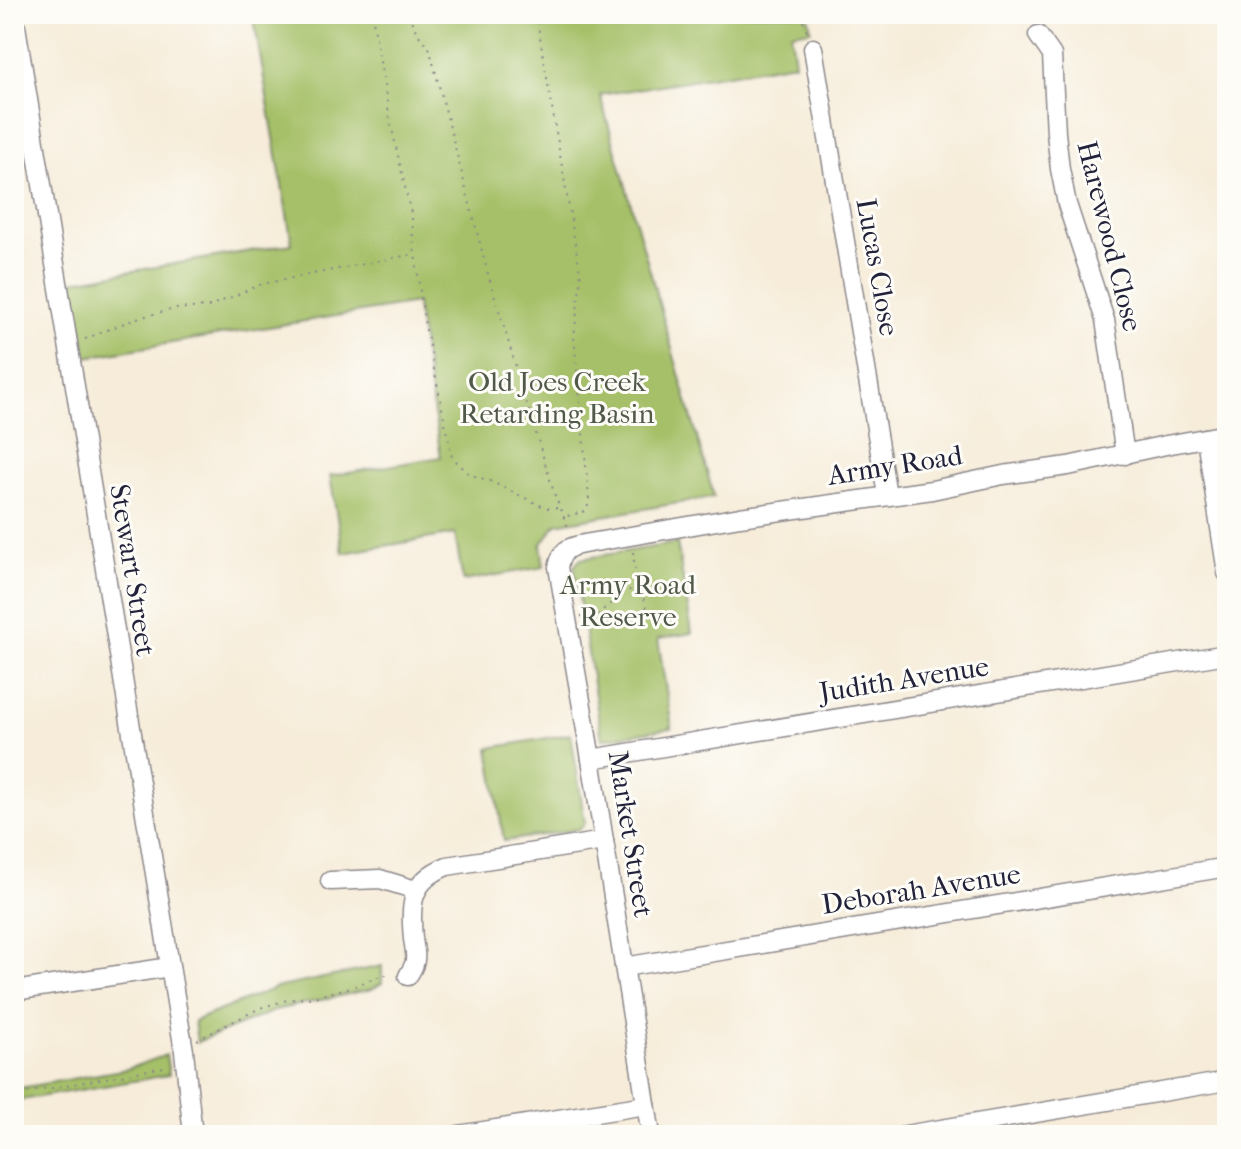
<svg xmlns="http://www.w3.org/2000/svg" width="1241" height="1149" viewBox="0 0 1241 1149" font-family="'IM FELL French Canon',serif">
  <style>
    .green { fill: #a5c067; stroke: #647151; stroke-width: 2 }
    .lines { fill: none; stroke-linecap: round; stroke-linejoin: round }
    .minor-casing { stroke: #8c878a; stroke-width: 21 }
    .path { stroke: #8c878a; stroke-width: 2; stroke-dasharray: 2 6; stroke-linecap: butt }
    .minor { stroke: #fff; stroke-width: 18 }
    .labels { text-anchor: middle; dominant-baseline: central; stroke-width: 6; stroke-linejoin: round; paint-order: stroke }
    .street-label { font-size: 28px; fill: #22223b; stroke: #fdfcf7 }
    .park-label { font-size: 28px; fill: #50594a; stroke: #fdfcf7 }
  </style>
  <rect width="100%" height="100%" fill="#fdfcf7"/>
  <filter id="ink" filterUnits="userSpaceOnUse"><feTurbulence type="fractalNoise" baseFrequency=".0125" numOctaves="2"/><feDisplacementMap in="SourceGraphic" scale="16" xChannelSelector="R" yChannelSelector="G"/><feConvolveMatrix kernelMatrix="1 2 1 2 8 2 1 2 1" color-interpolation-filters="sRGB"/></filter>
  <filter id="wash" filterUnits="userSpaceOnUse"><feTurbulence type="fractalNoise" baseFrequency=".006" numOctaves="4" result="noise"/><feDisplacementMap in="SourceGraphic" scale="32" xChannelSelector="R" yChannelSelector="G"/><feGaussianBlur stdDeviation="1.8" result="paint"/><feColorMatrix in="noise" values="0 0 0 0 0 0 0 0 0 0 0 0 0 0 0 0 0 1.4 0 .05"/><feComposite in="paint" operator="in"/></filter>
  <g filter="url(#wash)">
    <rect width="100%" height="100%" fill="#f6ecd9"/>
    <g class="green">
      <polygon points="253,14 808,14 811,30 791,33 795,63 600,95 714,497 556,524 541,545 544,567 463,581 455,534 343,553 330,476 441,457 416,303 86,357 73,281 292,244"/>
      <polygon points="677,543 692,633 658,639 672,728 602,739 574,566 581,559"/>
      <polygon points="571,734 585,823 580,829 504,841 489,748"/>
      <polygon points="382,966 382,983 372,989 279,1009 197,1042 194,1021 275,988"/>
      <polygon points="166,1055 169,1075 15,1101 17,1135 14,1135 14,1089 127,1069"/>
    </g>
  </g>
  <g filter="url(#ink)">
    <g class="lines">
      <g class="minor-casing">
        <g id="minor">
          <polyline points="14,14 184,1051 193,1135"/>
          <polyline points="1038,35 1052,55 1056,133 1060,169 1067,204 1105,320 1125,455"/>
          <polyline points="813,48 887,495"/>
          <polyline points="1206,438 1227,573"/>
          <polyline points="591,759 1227,654"/>
          <polyline points="330,881 380,879 416,890"/>
          <polyline points="624,967 1227,867"/>
          <path d="M408 976C410 972 413 968 414 964 417 957 414 947 413 939 410 904 410 881 447 866L604 841"/>
          <polyline points="14,991 170,967"/>
          <polyline points="458,1135 646,1105"/>
          <path d="M651 1135 591 759 558 567C562 550 567 547 584 544L740 517 932 490 1003 475 1068 466 1166 445 1227 434"/>
          <polyline points="905,1135 1227,1081"/>
        </g>
      </g>
      <g class="path">
        <polyline points="372,14 390,120 412,218 413,239 424,320 452,457 469,474 490,481 546,508 560,508"/>
        <polyline points="408,14 417,33 429,47 488,274 554,493 569,530"/>
        <polyline points="536,14 581,278 574,337 589,498 587,511 564,517"/>
        <polyline points="600,14 601,22 625,22 669,14"/>
        <polyline points="800,14 807,31"/>
        <polyline points="85,339 137,318 175,309 208,307 262,284 414,254"/>
        <polyline points="633,552 635,570 647,609"/>
        <polyline points="581,617 598,614 623,593 639,586"/>
        <polyline points="197,1040 260,1008 287,1000 314,997 355,986 383,975 390,975"/>
        <polyline points="14,1100 20,1094 164,1067 167,1064"/>
      </g>
      <use href="#minor" class="minor"/>
    </g>
  </g>
  <g class="labels">
    <g class="street-label">
      <text transform="translate(1110 236) rotate(76)">Harewood Close</text>
      <text transform="translate(878 267) rotate(80)">Lucas Close</text>
      <text transform="translate(895 465) rotate(-9)">Army Road</text>
      <text transform="translate(133 570) rotate(81)">Stewart Street</text>
      <text transform="translate(904 679) rotate(-9)">Judith Avenue</text>
      <text transform="translate(631 834) rotate(81)">Market Street</text>
      <text transform="translate(921 889) rotate(-9)">Deborah Avenue</text>
    </g>
    <g class="park-label">
      <text x="557" y="381">Old Joes Creek<tspan x="557" dy="32">Retarding Basin</tspan></text>
      <text x="628" y="584">Army Road<tspan x="628" dy="32">Reserve</tspan></text>
    </g>
  </g>
  <rect width="1241" height="1149" fill="none" stroke="#fdfcf7" stroke-width="48"/>
</svg>
